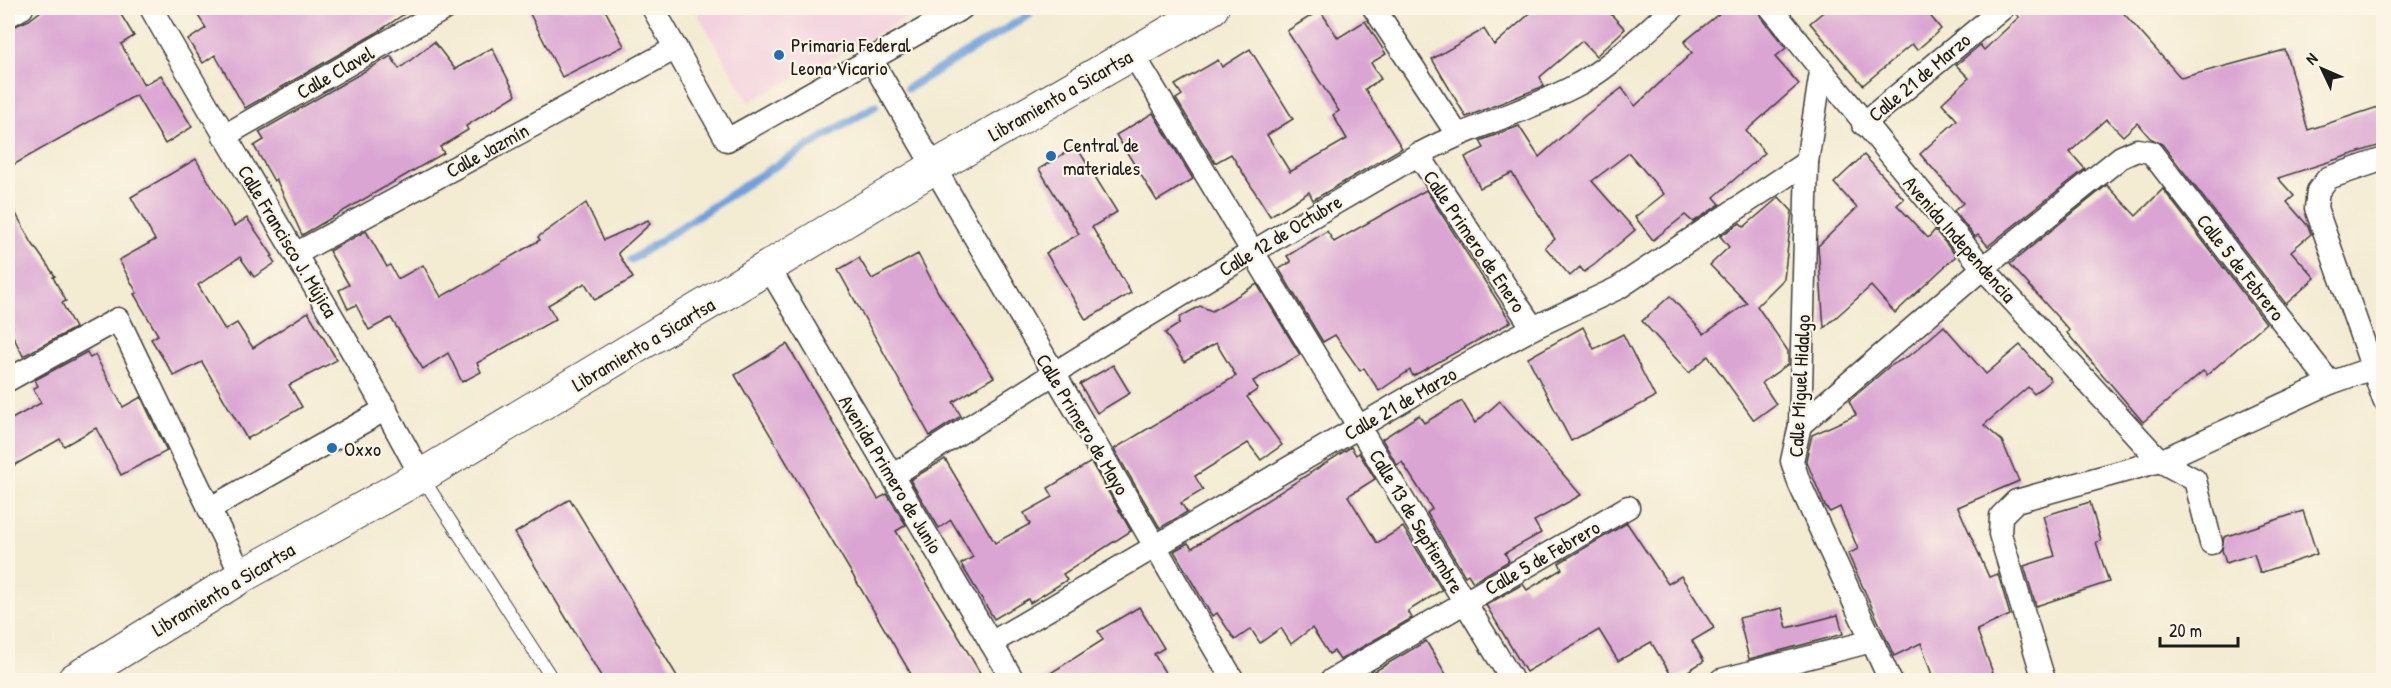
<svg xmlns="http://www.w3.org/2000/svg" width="2391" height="688" viewBox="0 0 2391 688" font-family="'Patrick Hand',sans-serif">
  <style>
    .built { fill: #f3cfdf }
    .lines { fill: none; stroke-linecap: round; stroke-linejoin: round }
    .stream { stroke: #71a0da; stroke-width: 8 }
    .building { fill: #daa4d3 }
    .service-casing { stroke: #3c3b37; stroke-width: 14 }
    .minor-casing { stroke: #3c3b37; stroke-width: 25 }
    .secondary-casing { stroke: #3c3b37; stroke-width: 35 }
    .service { stroke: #fff; stroke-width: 12 }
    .minor { stroke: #fff; stroke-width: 22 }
    .secondary { stroke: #fff; stroke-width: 33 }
    .poi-dot { fill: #1f6fb2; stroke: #fcf5e5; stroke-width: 2 }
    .labels { text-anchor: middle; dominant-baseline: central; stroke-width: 4.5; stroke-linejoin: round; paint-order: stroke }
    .poi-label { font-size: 20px; fill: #1c1c1c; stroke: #fcf5e5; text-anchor: start }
    .street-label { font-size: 20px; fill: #1c1c1c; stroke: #fcf5e5 }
  </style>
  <rect width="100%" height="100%" fill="#fcf5e5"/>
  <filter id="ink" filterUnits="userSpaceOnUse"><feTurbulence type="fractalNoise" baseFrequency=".0167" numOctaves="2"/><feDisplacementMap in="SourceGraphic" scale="12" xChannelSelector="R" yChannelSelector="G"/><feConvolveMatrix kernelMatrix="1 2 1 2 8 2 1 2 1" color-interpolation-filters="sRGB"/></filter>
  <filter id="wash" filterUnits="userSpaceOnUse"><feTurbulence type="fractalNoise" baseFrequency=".008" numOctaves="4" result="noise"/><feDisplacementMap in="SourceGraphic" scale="24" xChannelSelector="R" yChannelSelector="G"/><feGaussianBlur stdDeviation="1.35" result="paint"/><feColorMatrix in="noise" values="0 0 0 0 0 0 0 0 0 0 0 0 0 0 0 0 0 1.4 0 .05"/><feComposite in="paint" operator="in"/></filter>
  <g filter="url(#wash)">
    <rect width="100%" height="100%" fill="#f3ebd2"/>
    <polygon class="built" points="694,8 926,8 749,102"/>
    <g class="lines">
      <g class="stream">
        <polyline points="908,88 1029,15"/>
        <polyline points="631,260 759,176 875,106"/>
      </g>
    </g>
    <g id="blocks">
      <g class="building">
        <polygon points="45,8 117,8 134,36 121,44 144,85 161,75 192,127 165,144 136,95 8,168 8,29 29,20"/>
        <polygon points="193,8 413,8 376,33 245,108 215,55 203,63 188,40 206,28"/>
        <polygon points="527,8 604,8 624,46 562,77"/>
        <polygon points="1536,8 1605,8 1625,29 1596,56 1582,41 1540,77 1544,86 1466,117 1432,59 1484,29 1494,45"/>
        <polygon points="1726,8 1757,8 1761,17 1786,48 1775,57 1799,84 1746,131 1765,153 1714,197 1720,204 1693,222 1685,215 1653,240 1635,217 1664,194 1629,153 1592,181 1635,230 1594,265 1584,272 1580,267 1570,276 1545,247 1555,239 1512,173 1480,188 1465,157 1484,148 1480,141 1519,126 1539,157 1586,115 1622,88 1635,106 1692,53 1684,42"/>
        <polygon points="1828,8 1924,8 1941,29 1917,50 1912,44 1863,85 1810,23"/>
        <polygon points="2016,8 2119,8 2181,78 2285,50 2308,130 2384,105 2384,144 2278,178 2294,196 2287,202 2308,226 2311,234 2291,251 2315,278 2286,304 2162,144 2150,138 2137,123 2123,136 2106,119 2070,152 2085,169 1988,246 1978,235 1975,237 1954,211 1963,203 1920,154 1957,120 1942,103 1969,78 1956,65 1980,45 1984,50 2019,17 2015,13"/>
        <polygon points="1320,10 1338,38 1365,21 1386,54 1371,63 1381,79 1365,89 1402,148 1313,200 1309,192 1270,216 1231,154 1215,163 1176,99 1182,95 1175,85 1218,60 1222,67 1250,49 1293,119 1267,135 1290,172 1347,139 1333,115 1339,111 1287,31"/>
        <polygon points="434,42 455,69 492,48 516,95 466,126 468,130 440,147 444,153 302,235 276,179 274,181 254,146 264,140 259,132 391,56 399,69"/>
        <polygon points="1153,113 1193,179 1157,201 1116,135"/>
        <polygon points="1076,146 1117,212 1092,227 1131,293 1086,320 1046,253 1079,234 1039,169"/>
        <polygon points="1864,155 1904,199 1897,205 1928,238 1935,230 1956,256 1895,313 1871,286 1824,328 1818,246 1857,208 1834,183"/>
        <polygon points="196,159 234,226 247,218 273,256 271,257 275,263 254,277 240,257 198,285 225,330 237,323 253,348 308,312 337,360 289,385 302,407 247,439 202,362 174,376 151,339 158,335 134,294 137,293 119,260 155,240 131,197"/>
        <polygon points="2107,185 2136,216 2163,189 2266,323 2207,375 2203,371 2143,422 2067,333 2069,330 2010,264"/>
        <polygon points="1426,190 1511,322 1413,376 1410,370 1379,391 1364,368 1360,371 1335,335 1323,342 1279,269 1291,262 1287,256 1327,231 1334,242"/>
        <polygon points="1779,197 1792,211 1784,279 1757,306 1788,351 1788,364 1762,383 1776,404 1754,420 1708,356 1689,373 1642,321 1670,296 1704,334 1747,303 1710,265 1729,247 1720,236 1740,223 1744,227"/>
        <polygon points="8,199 32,243 55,276 53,277 66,301 62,303 75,328 23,356 8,326"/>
        <polygon points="586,203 604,240 648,220 650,224 618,253 633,278 595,300 585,283 548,305 556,319 477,363 481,372 462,382 448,353 423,369 391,318 369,330 356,305 348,309 339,290 349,285 329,251 366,231 387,267 390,265 398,279 423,265 441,297 540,240 538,237"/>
        <polygon points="918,254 938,292 994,377 953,402 961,416 930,436 838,270 859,258 872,279"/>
        <polygon points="1257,284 1300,355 1253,381 1258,389 1247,397 1282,445 1261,460 1248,443 1195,476 1203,490 1181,503 1187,512 1160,528 1114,449 1236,376 1216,343 1184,362 1165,333 1179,324 1180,317 1200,306 1212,311"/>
        <polygon points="1944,326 1986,374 2020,345 2051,380 2034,394 2028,387 1984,425 2002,441 2019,481 1958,507 1989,577 1998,574 2010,615 1977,630 1996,681 1934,681 1921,643 1894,656 1848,554 1858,549 1840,507 1830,512 1825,506 1806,460 1812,435 1856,415 1849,401 1890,366 1912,354"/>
        <polygon points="1583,327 1594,349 1623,334 1655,397 1571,441 1528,358"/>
        <polygon points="787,344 878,499 887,494 906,525 896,531 985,681 915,681 735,375"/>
        <polygon points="87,352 90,358 95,355 123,407 141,397 167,451 121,475 96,428 64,446 60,439 8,469 8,421 41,403 33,389 38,386 35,380"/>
        <polygon points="1113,365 1130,393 1097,413 1080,384"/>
        <polygon points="1462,401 1475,423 1500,401 1581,495 1534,521 1541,533 1505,553 1509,561 1473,582 1468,574 1465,576 1427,513 1432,509 1402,462 1397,465 1382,439 1419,415 1424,423"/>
        <polygon points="1351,447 1356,455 1359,453 1375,479 1348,496 1377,543 1403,527 1442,590 1408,611 1412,618 1340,660 1334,651 1329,654 1312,628 1291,644 1281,628 1260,643 1251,629 1235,640 1217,613 1212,616 1174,551 1188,543 1192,548"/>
        <polygon points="945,459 995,543 1030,524 1024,513 1053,497 1048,488 1091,462 1131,531 1063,574 1067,580 1030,603 1028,599 994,619 961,564 973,557 951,520 939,528 910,480"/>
        <polygon points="570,499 680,681 604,681 515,533"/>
        <polygon points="2090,502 2101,541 2096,542 2109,582 2036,606 2024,566 2055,556 2043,516"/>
        <polygon points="2303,511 2317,554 2260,573 2254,554 2226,563 2222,550 2224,537"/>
        <polygon points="1627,523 1668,584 1681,576 1714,628 1692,641 1704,661 1674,680 1651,642 1618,661 1599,630 1526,672 1486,605 1523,584 1527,590 1562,569 1559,563"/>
        <polygon points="1139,607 1164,648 1154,654 1170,681 1038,681 1103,640 1098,631"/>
        <polygon points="1782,608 1787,628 1838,615 1843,634 1749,659 1739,618"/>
        <polygon points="1426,641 1450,681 1358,681"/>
      </g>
    </g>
  </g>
  <g filter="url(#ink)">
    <use href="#blocks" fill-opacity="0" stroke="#3c3b37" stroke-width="1.5"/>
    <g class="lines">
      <g class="service-casing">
        <polyline id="service" points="422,477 553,680"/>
      </g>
      <g class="minor-casing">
        <g id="minor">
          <path d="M151 8C239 165 337 316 421 476"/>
          <polyline points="653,8 727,140 962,8"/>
          <polyline points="1374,8 1457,134"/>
          <polyline points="1771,8 1983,268 2160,461 2195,480 2211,543"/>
          <polyline points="8,16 22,8"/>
          <polyline points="1133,54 1512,680"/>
          <polyline points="871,59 1233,680"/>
          <polyline points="1821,72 1807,162 1800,425 1792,461 1800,485 1890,680"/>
          <polyline points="1863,124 2003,8"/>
          <polyline points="224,136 446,8"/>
          <polyline points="1418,154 1533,328"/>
          <polyline points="2384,159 2328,178 2318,191 2316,208 2384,400"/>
          <polyline points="297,253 676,48"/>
          <polyline points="769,268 1013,680"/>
          <polyline points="8,380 118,319 242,576"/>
          <polyline points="1800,425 1983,268 2121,157 2137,150 2151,152 2330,383"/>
          <path d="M892 476C1062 367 1234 261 1409 160 1461 129 1519 115 1573 87 1610 69 1642 34 1673 8"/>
          <polyline points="209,509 386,409"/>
          <polyline points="991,643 1447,375 1533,328 1618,288 1807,162"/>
          <polyline points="1332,680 1628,507"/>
          <polyline points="1721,680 1872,641"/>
          <polyline points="2044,680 2000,534 2001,516 2016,501 2160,461 2330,383 2373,368"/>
        </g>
      </g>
      <g class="secondary-casing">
        <polyline id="secondary" points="74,680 242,576 421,476 933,168 1212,8"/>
      </g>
      <use href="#service" class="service"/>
      <use href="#minor" class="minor"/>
      <use href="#secondary" class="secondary"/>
    </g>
  </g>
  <g class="poi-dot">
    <circle cx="779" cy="55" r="6"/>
    <circle cx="1051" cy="156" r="6"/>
    <circle cx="332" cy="448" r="6"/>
  </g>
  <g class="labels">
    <g class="poi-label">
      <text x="791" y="44">Primaria Federal<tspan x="791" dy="23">Leona Vicario</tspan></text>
      <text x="1063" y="144">Central de<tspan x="1063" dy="23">materiales</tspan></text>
      <text x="344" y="448">Oxxo</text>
    </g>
    <g class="street-label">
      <text transform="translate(335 72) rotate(-30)">Calle Clavel</text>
      <text transform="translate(1919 77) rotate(-40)">Calle 21 de Marzo</text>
      <text transform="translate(1060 95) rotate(-30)">Libramiento a Sicartsa</text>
      <text transform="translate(487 150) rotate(-29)">Calle Jazmín</text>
      <text transform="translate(1280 235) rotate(-31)">Calle 12 de Octubre</text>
      <text transform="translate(1960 239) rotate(49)">Avenida Independencia</text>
      <text transform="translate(288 241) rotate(59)">Calle Francisco J. Mújica</text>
      <text transform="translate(1475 241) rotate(56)">Calle Primero de Enero</text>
      <text transform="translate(2241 267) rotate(52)">Calle 5 de Febrero</text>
      <text transform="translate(643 344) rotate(-31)">Libramiento a Sicartsa</text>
      <text transform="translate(1799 386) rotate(-87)">Calle Miguel Hidalgo</text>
      <text transform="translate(1400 403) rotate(-30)">Calle 21 de Marzo</text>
      <text transform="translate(1083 424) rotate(59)">Calle Primero de Mayo</text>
      <text transform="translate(891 474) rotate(59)">Avenida Primero de Junio</text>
      <text transform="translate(1417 521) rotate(59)">Calle 13 de Septiembre</text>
      <text transform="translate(1542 557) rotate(-30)">Calle 5 de Febrero</text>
      <text transform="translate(223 589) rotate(-31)">Libramiento a Sicartsa</text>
    </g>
  </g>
  <rect width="2391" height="688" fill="none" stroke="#fcf5e5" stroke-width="30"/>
  <g transform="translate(2322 69) rotate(314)" stroke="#fcf5e5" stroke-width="4.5" paint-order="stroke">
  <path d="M0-4.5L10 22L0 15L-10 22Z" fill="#1c1c1c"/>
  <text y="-9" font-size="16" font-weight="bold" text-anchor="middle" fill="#1c1c1c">N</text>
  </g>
  <path d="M2160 637v9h78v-9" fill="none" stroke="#1c1c1c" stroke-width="3"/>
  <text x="2169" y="637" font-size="18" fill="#1c1c1c" stroke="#fcf5e5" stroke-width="4.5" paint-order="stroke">20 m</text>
</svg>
